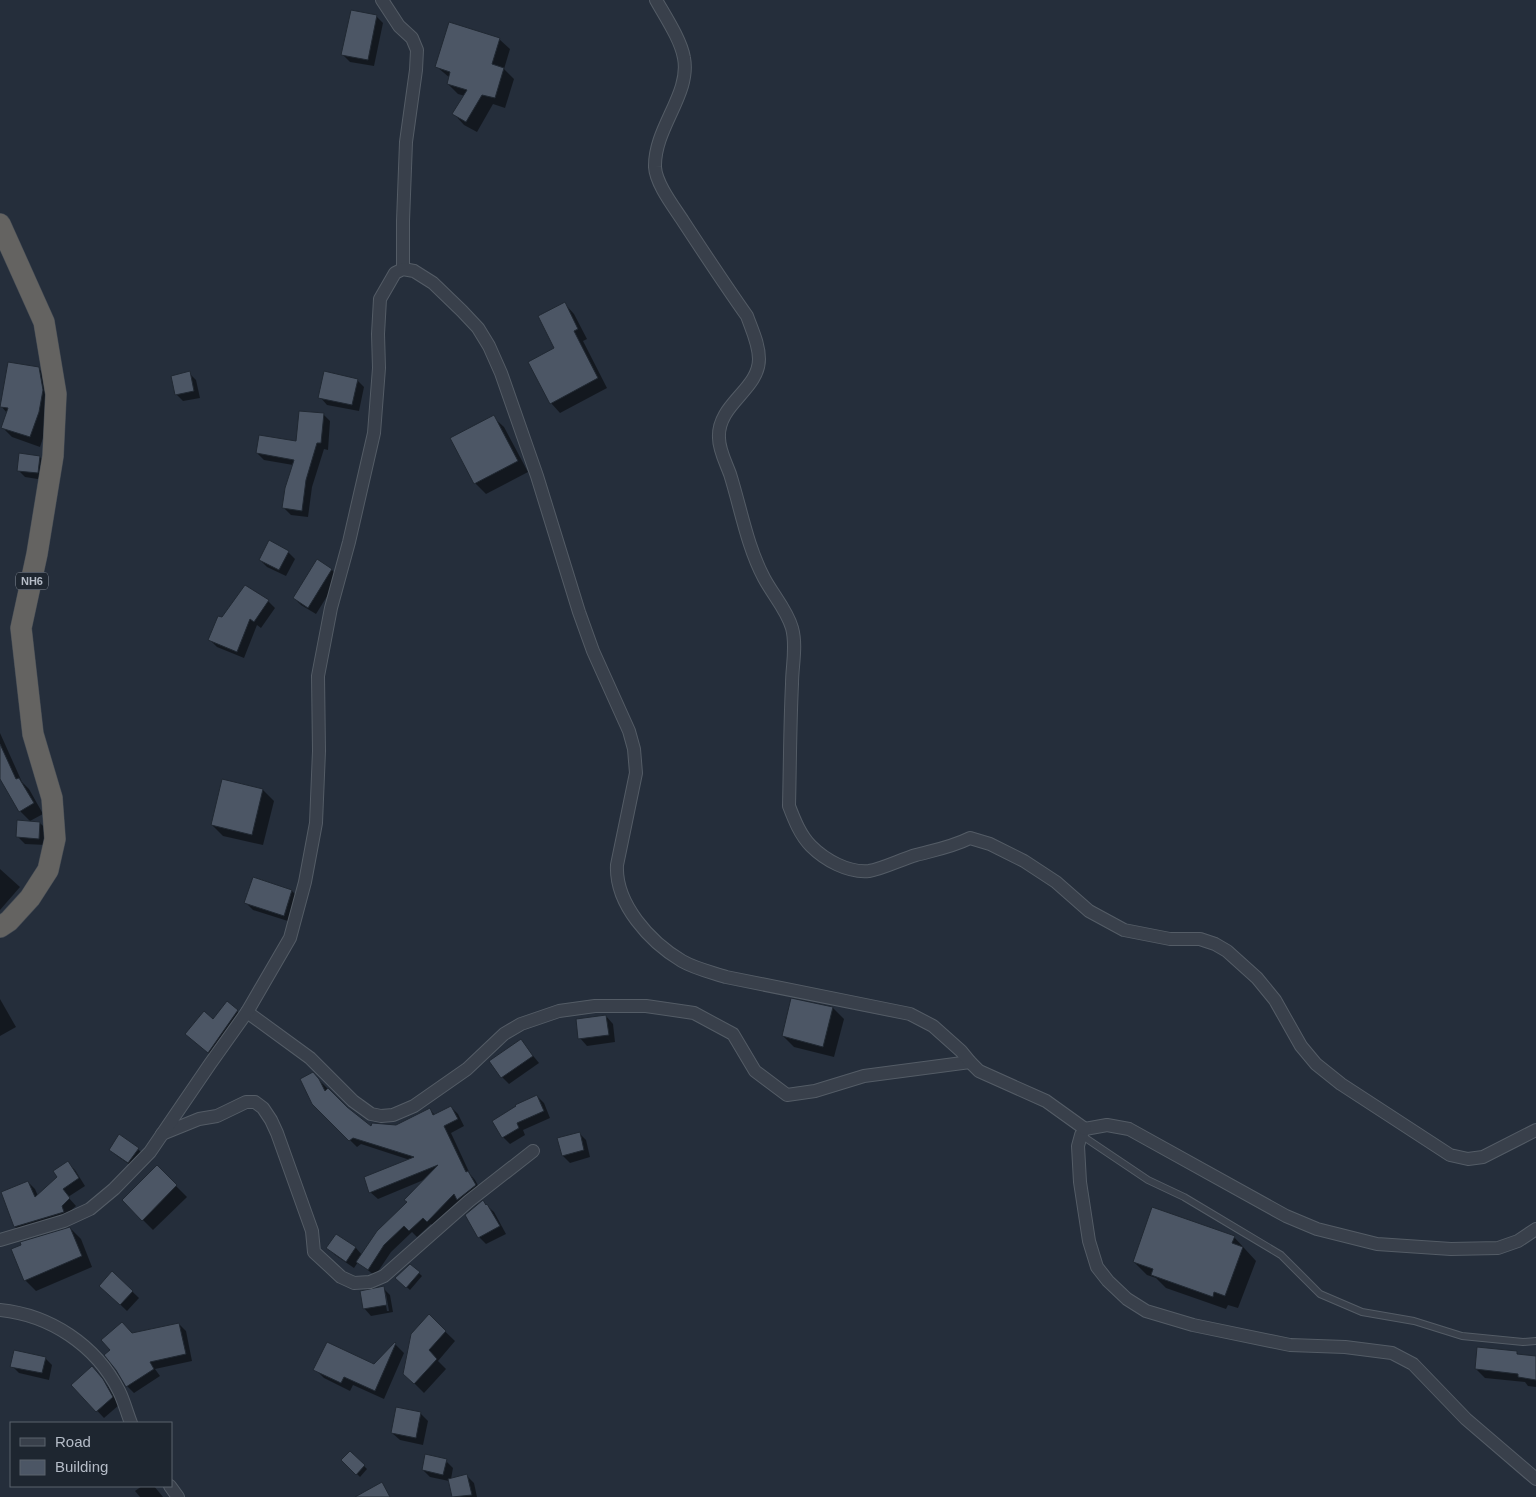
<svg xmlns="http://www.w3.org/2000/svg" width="1536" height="1497" viewBox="0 0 1536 1497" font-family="Helvetica,sans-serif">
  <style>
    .shadow { fill: #0007; fill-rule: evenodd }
    .building { fill: #4c5665; stroke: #202832 }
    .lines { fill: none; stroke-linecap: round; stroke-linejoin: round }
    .service-casing { stroke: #545c66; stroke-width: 8 }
    .minor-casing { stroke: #545c66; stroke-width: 14 }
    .trunk-casing { stroke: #414953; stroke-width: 22 }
    .service { stroke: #39404b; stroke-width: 6 }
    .minor { stroke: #39404b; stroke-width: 12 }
    .trunk { stroke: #646361; stroke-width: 21 }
    .labels { text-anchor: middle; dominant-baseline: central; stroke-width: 4; stroke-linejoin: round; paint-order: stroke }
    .shield { fill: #1e2630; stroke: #888f9a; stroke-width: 1 }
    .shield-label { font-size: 11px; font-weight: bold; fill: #b5bcc7 }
  </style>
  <rect width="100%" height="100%" fill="#252e3b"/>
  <g class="shadow">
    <polygon points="376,16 383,23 374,66 350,62 343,55"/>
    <polygon points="499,39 510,49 504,69 514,79 505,108 493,104 477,132 464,125 454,114 465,96 458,94 448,84 450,78 437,67"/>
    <polygon points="565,304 574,314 587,339 583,341 607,388 560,413 551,403 556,349"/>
    <polygon points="38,368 48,378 48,423 40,447 12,437 2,427 7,413 1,406"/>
    <polygon points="189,373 196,380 200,398 183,401 176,394"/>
    <polygon points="357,380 364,387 359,411 327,405 320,397"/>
    <polygon points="323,414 330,421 328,450 324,449 312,487 308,517 291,515 284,508 293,465 264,460 257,453 297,443"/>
    <polygon points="493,417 504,427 528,472 486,494 475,483"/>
    <polygon points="40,457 47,464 44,480 25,477 18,470"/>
    <polygon points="288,552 295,559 286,576 267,567 260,560"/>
    <polygon points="317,561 332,570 339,577 316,614 301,605 294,598"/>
    <polygon points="268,601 275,608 261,628 257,625 244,658 217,647 210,640 223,619"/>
    <polygon points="0,733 22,782 29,789 43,814 30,821 20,811 0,778"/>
    <polygon points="263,790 274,801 263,845 223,836 212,825"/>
    <polygon points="40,823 47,830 46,845 25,844 18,837"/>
    <polygon points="0,869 20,887 0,910"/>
    <polygon points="292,891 299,898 291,922 253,910 246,903"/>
    <polygon points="0,999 16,1027 0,1036"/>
    <polygon points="227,1003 244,1017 214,1058 186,1034 213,1021"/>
    <polygon points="833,1008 844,1019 834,1057 794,1047 783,1036"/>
    <polygon points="606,1016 613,1024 615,1042 587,1046 580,1038"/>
    <polygon points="521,1041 539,1063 509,1084 502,1077"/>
    <polygon points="313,1074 347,1108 372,1128 396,1126 430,1110 435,1115 451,1107 458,1114 464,1126 451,1133 470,1174 475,1180 482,1193 435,1228 431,1224 417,1237 412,1232 391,1252 375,1276 358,1262 354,1268 335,1255 328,1248 336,1235 356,1248 362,1255 408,1202 426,1179 378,1199 370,1192 410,1160 361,1144 357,1147 313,1104"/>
    <polygon points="537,1096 544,1103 550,1118 523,1130 525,1135 510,1144 503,1137"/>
    <polygon points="579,1133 586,1140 590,1157 570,1163 563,1156"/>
    <polygon points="110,1149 138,1149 145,1156 136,1169 117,1156"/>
    <polygon points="68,1163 75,1170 85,1186 68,1197 76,1206 68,1213 22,1234 15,1227 28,1182 35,1189 38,1196 59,1178"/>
    <polygon points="157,1167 187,1197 153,1230 123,1200"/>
    <polygon points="483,1202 494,1212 506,1234 486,1244 479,1237"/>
    <polygon points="70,1228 81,1239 92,1267 36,1291 25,1280"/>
    <polygon points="1234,1237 1256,1261 1238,1308 1228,1305 1226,1309 1166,1288 1156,1278 1147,1275 1134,1262"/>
    <polygon points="410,1265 422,1276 410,1290 397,1278"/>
    <polygon points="113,1273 139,1298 127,1311 101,1286"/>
    <path d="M383 1288 390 1295 393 1312 371 1316 364 1308ZM384 1294H386L389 1311H387Z"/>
    <polygon points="429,1316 455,1341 438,1361 446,1369 424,1393 405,1374"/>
    <polygon points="179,1324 186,1331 192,1361 155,1369 160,1376 134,1393 127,1386 117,1370 132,1334"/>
    <polygon points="395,1344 404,1353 384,1399 353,1385 350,1391 324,1378 315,1369 374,1366"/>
    <polygon points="1517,1353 1519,1355 1536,1357 1536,1387 1528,1386 1525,1382 1485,1378 1476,1369"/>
    <polygon points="45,1358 52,1365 49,1380 19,1373 12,1366"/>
    <polygon points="99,1374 109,1388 119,1405 104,1418 73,1385"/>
    <polygon points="397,1409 421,1414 428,1421 423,1445 400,1440 392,1433"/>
    <polygon points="351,1453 367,1469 360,1477 343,1460"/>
    <polygon points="446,1461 453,1468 451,1479 467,1476 474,1483 477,1497 453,1497 449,1481 430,1477 423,1470"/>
    <polygon points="142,1486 154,1486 163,1497 140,1497 135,1491"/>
  </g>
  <g class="building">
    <polygon points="351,10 377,15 368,60 341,55"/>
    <polygon points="449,22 500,38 492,64 504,68 495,98 482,95 466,122 452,114 467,90 447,84 450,72 435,67"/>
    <polygon points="565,302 578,329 574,331 598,378 550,404 528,362 554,348 538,316"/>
    <polygon points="8,362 39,367 43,390 39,412 30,437 1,428 8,408 0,407"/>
    <polygon points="190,371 194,391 175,395 171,376"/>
    <polygon points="324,371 358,379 352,405 318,398"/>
    <polygon points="299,411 324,413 321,443 317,443 306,480 302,511 282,508 285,488 294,460 256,453 259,435 296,441"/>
    <polygon points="494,415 518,461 474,484 450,438"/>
    <polygon points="19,453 40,456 38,473 17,471"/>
    <polygon points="269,540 289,551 279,570 259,560"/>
    <polygon points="317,559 332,569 308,608 293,598"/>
    <polygon points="245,585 269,600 254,622 250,619 237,652 208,640 218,616 222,617"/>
    <polygon points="0,744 16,779 19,778 34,803 19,812 0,779"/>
    <polygon points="222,779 263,789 252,835 211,825"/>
    <polygon points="17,820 40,822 39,839 16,837"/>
    <polygon points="253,877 292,890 284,916 244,903"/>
    <polygon points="791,998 833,1007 823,1047 782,1036"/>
    <polygon points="227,1001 238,1010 208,1053 185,1034 204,1011 213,1019"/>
    <polygon points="606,1015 609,1035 578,1039 576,1019"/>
    <polygon points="521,1039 533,1056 501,1078 489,1061"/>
    <polygon points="313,1072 319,1079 325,1091 328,1088 347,1107 371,1126 372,1123 396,1125 430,1108 433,1115 451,1106 458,1119 444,1126 466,1172 468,1171 476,1185 457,1200 454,1194 427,1222 423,1218 409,1231 404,1226 384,1245 368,1270 356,1262 377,1231 407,1202 404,1200 438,1165 369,1193 364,1177 414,1157 353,1138 349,1141 312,1104 300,1079"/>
    <polygon points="537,1095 544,1111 517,1123 519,1128 502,1138 492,1121 516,1106 515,1105"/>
    <polygon points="580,1132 584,1150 562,1156 557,1138"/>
    <polygon points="119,1134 139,1148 128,1163 109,1150"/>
    <polygon points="68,1161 79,1178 63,1189 70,1198 62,1206 64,1212 14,1227 1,1192 28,1181 35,1197 57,1177 53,1171"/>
    <polygon points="157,1165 177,1185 142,1221 122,1200"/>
    <polygon points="483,1200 486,1205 487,1204 500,1226 478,1238 465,1215"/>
    <polygon points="1152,1207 1235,1236 1232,1243 1243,1247 1225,1296 1214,1292 1213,1297 1151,1275 1153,1269 1133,1262"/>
    <polygon points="70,1227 82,1256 24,1281 11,1249 21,1245 20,1242"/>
    <polygon points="336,1234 356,1247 346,1262 326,1248"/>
    <polygon points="410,1264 420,1272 406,1288 395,1278"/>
    <polygon points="112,1271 133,1291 120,1305 99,1286"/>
    <polygon points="384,1286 387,1305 363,1309 360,1291"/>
    <polygon points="429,1314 446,1331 429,1350 437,1359 414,1384 403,1374 411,1334"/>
    <polygon points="122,1322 132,1333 179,1323 186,1354 150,1362 154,1369 126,1387 116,1370 104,1355 110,1350 101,1340"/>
    <polygon points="327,1342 374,1364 395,1342 396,1343 375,1391 344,1377 341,1383 313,1370"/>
    <polygon points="1477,1347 1517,1351 1517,1354 1536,1356 1536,1380 1518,1377 1518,1374 1475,1369"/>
    <polygon points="14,1350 46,1357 42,1373 10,1367"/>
    <polygon points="92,1366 103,1379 113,1397 96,1412 71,1385"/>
    <polygon points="396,1407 421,1412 416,1438 391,1433"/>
    <polygon points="350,1451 365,1465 356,1475 341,1460"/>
    <polygon points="425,1454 447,1459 443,1475 422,1470"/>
    <polygon points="467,1474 472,1495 452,1497 448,1479"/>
    <polygon points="382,1482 390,1497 355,1497"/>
  </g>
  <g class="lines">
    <g class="service-casing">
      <polyline id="service" points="1081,1135 1148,1180 1184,1197 1281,1255 1320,1294 1362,1312 1414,1321 1462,1336 1523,1342 1536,1341"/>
    </g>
    <g class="minor-casing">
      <g id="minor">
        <polyline points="382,0 399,26 412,38 417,50 416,70 406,142 403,221 403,269"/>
        <path d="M656 0C665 16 681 40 684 58 691 94 654 128 655 167 656 184 674 207 683 221 704 253 725 285 747 316 752 330 759 344 759 359 759 390 717 404 719 438 719 450 726 463 730 474 741 509 747 546 764 578 773 595 787 610 792 628 797 646 792 666 792 684 790 725 790 765 789 806 794 819 800 835 811 846 825 860 848 873 869 871 882 869 902 859 916 855 935 850 952 847 970 838L990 844 1024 861 1056 882 1089 911 1124 930 1170 939H1200L1215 944 1227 951 1257 978 1275 1000 1301 1046 1316 1064 1341 1084 1450 1155 1468 1159 1483 1157 1536 1130"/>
        <polyline points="247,1012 310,1058 353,1101 371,1114 381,1116 393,1115 414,1106 467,1069 504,1034 521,1024 559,1011 595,1006 646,1006 694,1013 733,1034 755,1071 787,1095 815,1091 864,1076 970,1062"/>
        <polyline points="162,1134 199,1119 217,1116 246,1102 255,1102 263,1108 271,1120 277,1133 312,1231 314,1252 341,1277 354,1283 370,1282 384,1276 469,1201 533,1151"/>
        <polyline points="1536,1229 1518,1241 1498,1248 1451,1249 1377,1244 1317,1229 1286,1216 1129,1129 1107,1125 1085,1129 1081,1135 1078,1146 1080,1182 1089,1241 1097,1267 1108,1281 1127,1299 1146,1311 1193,1325 1290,1345 1345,1347 1392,1353 1413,1364 1466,1419 1536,1479"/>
        <path d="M0 1240 64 1221 90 1209 114 1189 150 1152 210 1064 247 1012 290 938 305 882 316 823 319 751 318 676 331 608 349 542 374 433 379 368 378 334 380 299 395 273 403 269 414 271 433 283 462 311 478 328 489 346 501 373 537 476 579 612 593 651 629 731 634 749 636 773 617 865C615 904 650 942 682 961 696 969 711 972 726 977L910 1014 933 1026 961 1051 970 1062 979 1071 1046 1101 1085 1129"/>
        <path d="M0 1310C50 1315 96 1345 119 1391 124 1401 127 1413 131 1423"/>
        <polyline points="170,1486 178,1497"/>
      </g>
    </g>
    <g class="trunk-casing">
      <polyline id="trunk" points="0,224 44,322 56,394 53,456 37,554 21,628 33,734 52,798 55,839 48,870 30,898 9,921 0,927"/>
    </g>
    <use href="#service" class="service"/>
    <use href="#minor" class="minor"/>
    <use href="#trunk" class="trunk"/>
  </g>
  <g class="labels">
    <rect class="shield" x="16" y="572.5" width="32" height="17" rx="4"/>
    <g class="shield-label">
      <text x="32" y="581">NH6</text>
    </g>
  </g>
  <rect x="10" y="1422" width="162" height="65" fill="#1e2630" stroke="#5a626c"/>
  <rect x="20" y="1438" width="25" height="8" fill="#39404b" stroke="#5a626c"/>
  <text x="55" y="1447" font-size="15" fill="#b5bcc7">Road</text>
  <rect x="20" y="1460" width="25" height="15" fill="#4c5665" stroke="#5a626c"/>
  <text x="55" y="1472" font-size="15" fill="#b5bcc7">Building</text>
</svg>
